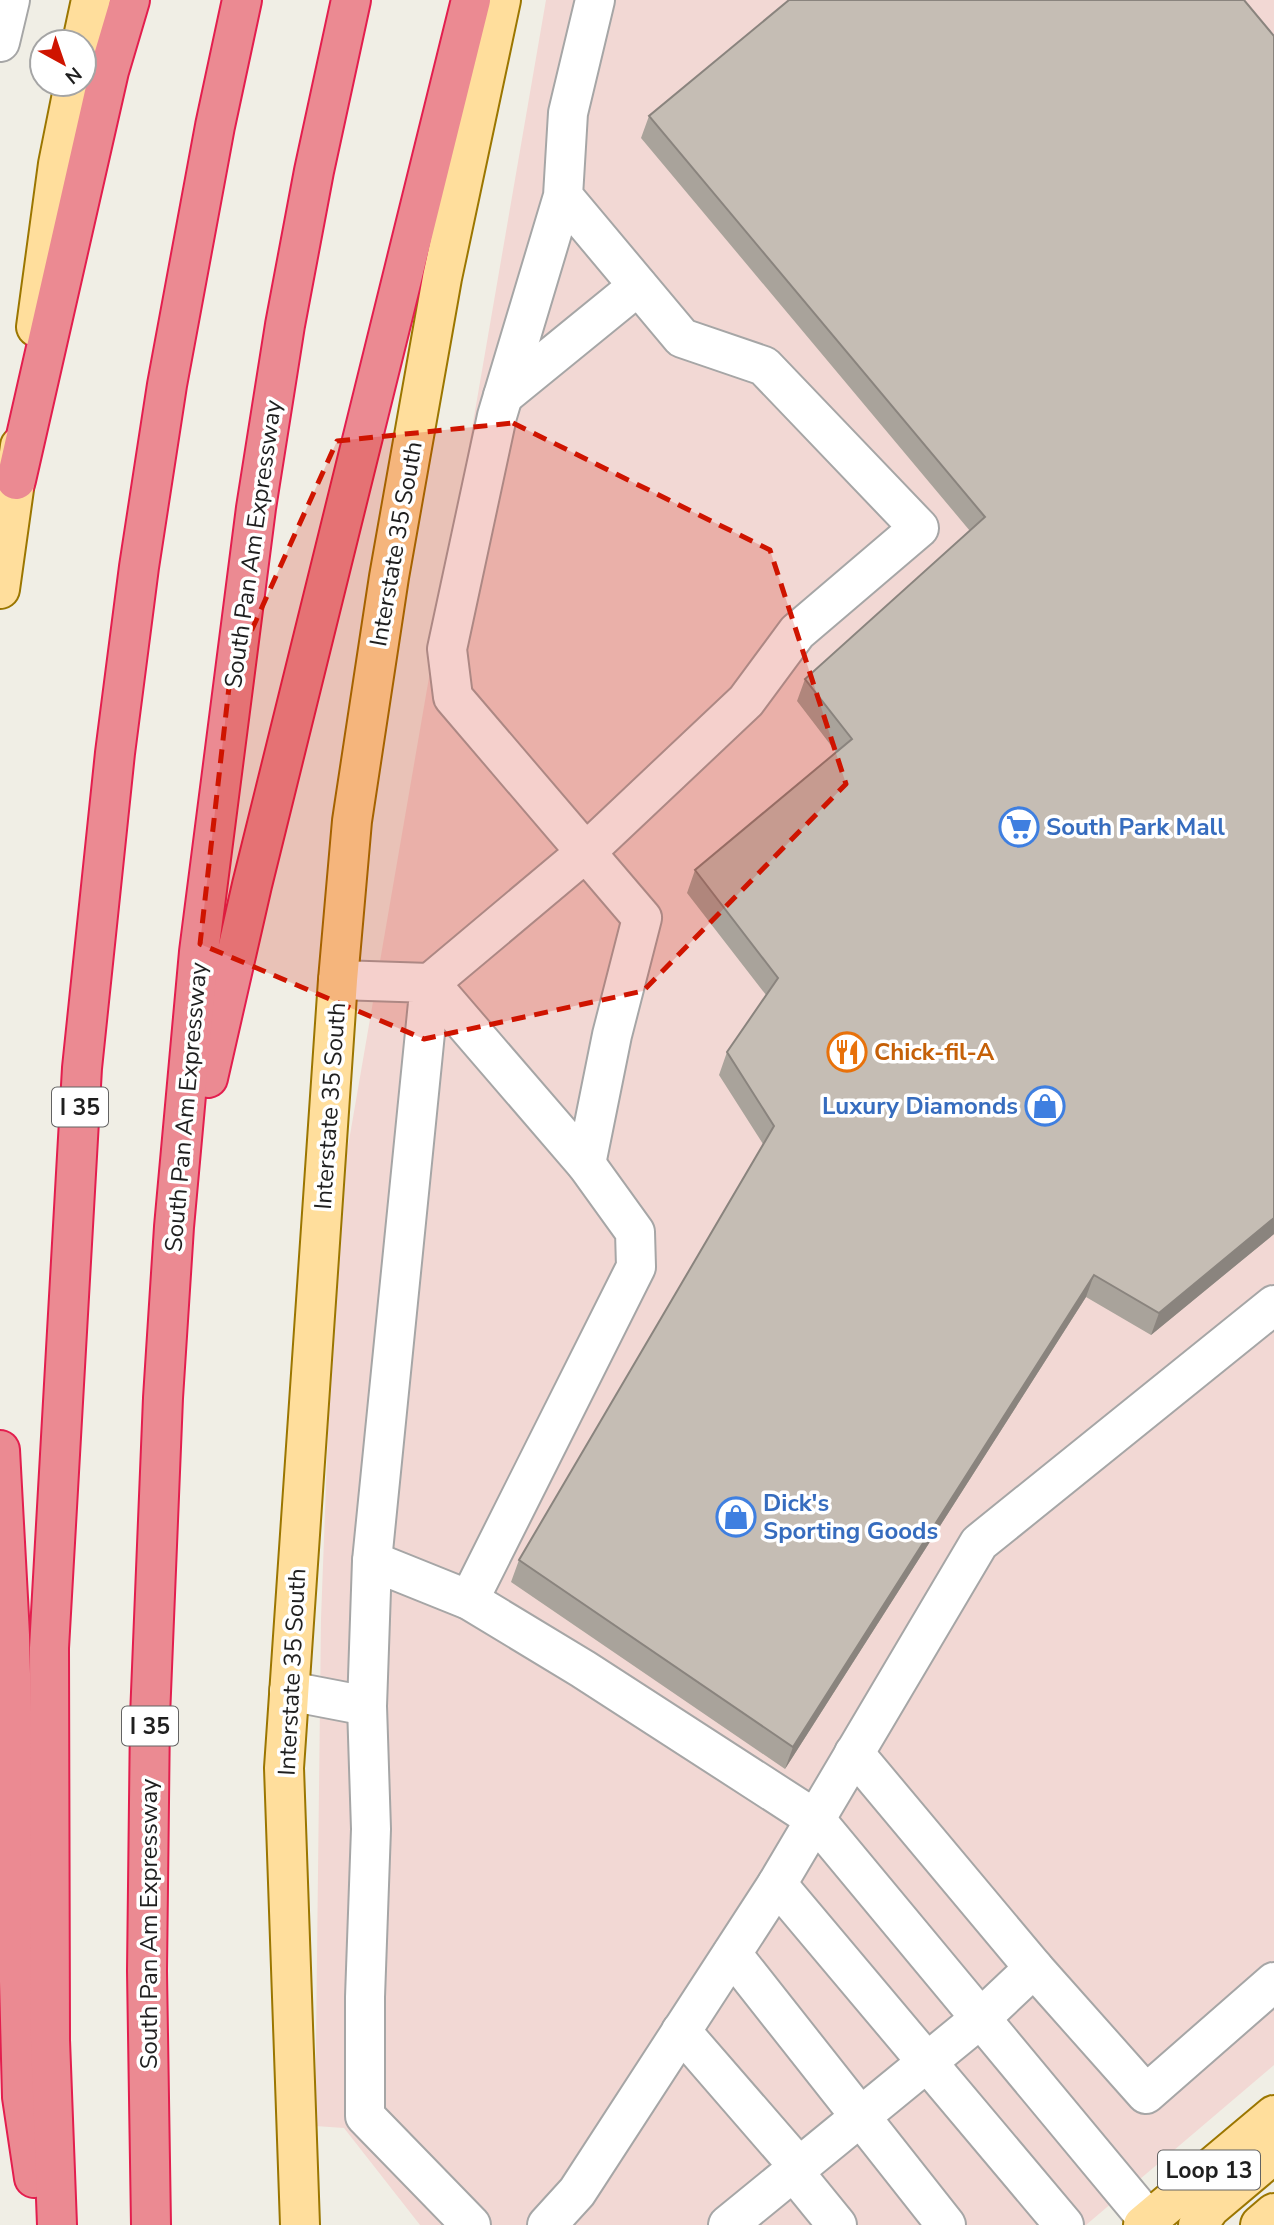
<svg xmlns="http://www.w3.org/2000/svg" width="1274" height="2225" viewBox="0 0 1274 2225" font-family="'Nunito Sans',sans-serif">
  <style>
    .commercial { fill: #f2d8d4 }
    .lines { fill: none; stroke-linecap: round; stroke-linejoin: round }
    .minor-casing { stroke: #a6a6a6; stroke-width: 42 }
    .major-casing { stroke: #9b7600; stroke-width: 42 }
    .highway-casing { stroke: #e31e4e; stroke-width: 42 }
    .minor { stroke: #fff; stroke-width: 38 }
    .major { stroke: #ffde9c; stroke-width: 38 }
    .highway { stroke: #eb8a92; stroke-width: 38 }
    .wall { fill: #a9a39b }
    .shaded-wall { fill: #8a847e }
    .building { fill: #c5bdb4; stroke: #8a847e; stroke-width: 2 }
    .marked { fill: #cf1400; fill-opacity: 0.2; stroke: #cf1400; stroke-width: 5; stroke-dasharray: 14 9; stroke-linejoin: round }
    .labels { text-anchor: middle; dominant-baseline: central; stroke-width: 7; stroke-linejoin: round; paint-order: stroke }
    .shield { fill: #fff; stroke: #626262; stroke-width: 2 }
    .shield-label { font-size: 23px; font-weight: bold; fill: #1f1f1f }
    .street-label { font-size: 24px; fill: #1f1f1f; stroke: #fff }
    .shop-label { font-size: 24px; font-weight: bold; fill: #366cbe; stroke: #fff; text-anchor: start }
    .food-label { font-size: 24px; font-weight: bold; fill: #c56008; stroke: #fff; text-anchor: start }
  </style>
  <rect width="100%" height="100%" fill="#f0eee5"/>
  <polygon class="commercial" points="546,0 1274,0 1274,2065 1086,2225 420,2225 344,2128 315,2126 321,1619 336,1216"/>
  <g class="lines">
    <g class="minor-casing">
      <g id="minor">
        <polyline points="0,42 10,0"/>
        <polyline points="563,196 682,338 764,366 919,528 797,632 746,701 586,852 430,983 586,1164 612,1035 642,918 453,697 447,649 497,416 563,196 568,113 595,0"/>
        <polyline points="503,396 638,286"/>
        <polyline points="338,980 430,983 372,1561"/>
        <polyline points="469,1600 636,1267 635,1232 586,1164"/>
        <polyline points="289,1691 367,1706 372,1561 469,1600 583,1669 815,1819 1149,2221"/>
        <polyline points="367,1706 371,1829 365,1997 365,2116 471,2225"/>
        <polyline points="854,1753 1034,1968"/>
        <polyline points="777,1884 1064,2225"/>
        <polyline points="732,1954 946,2225"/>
        <polyline points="681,2031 799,2167"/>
        <polyline points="793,2171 837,2225"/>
        <polyline points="547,2225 577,2192 777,1884 979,1543 1274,1305"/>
        <polyline points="728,2225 981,2018 1034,1968 1146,2094 1274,1982"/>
      </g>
    </g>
    <g class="major-casing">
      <g id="major">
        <polyline points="82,42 91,0"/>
        <polyline points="36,327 58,164 74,84"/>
        <polyline points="0,589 20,446"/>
        <polyline points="300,2225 284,1768 338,980 352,821 389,577 442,278 501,0"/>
        <polyline points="1143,2225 1274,2115"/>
        <polyline points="1198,2225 1210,2208 1274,2154"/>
        <polyline points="1260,2225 1274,2213"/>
      </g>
    </g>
    <g class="highway-casing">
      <g id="highway">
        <polyline points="16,480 109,71 130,0"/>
        <polyline points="208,1078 252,885 471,0"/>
        <polyline points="0,1450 10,1635 22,2097 34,2178"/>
        <polyline points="57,2225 50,2040 49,1648 82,1068 115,753 139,567 167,385 215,126 242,0"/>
        <polyline points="151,2225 147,1971 150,1717 163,1398 174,1227 199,952 256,508 285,325 314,171 351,0"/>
      </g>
    </g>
    <use href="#minor" class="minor"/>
    <use href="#major" class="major"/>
    <use href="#highway" class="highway"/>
  </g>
  <polygon class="wall" points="789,0 1274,1234 1151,1335 1086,1297 785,1769 511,1582 519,1560 763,1144 719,1075 727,1052 766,995 687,893 695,870 836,752 797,701 805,679 970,531 641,138 649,116"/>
  <g class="shaded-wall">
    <polygon points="1274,1218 1274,1234 1151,1335 1159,1313"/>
    <polygon points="1094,1275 1086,1297 785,1769 793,1747"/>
  </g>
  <polygon class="building" points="789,0 1244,0 1274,36 1274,1218 1159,1313 1094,1275 793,1747 519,1560 774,1126 727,1052 778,978 695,870 852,739 805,679 985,517 649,116"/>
  <path class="marked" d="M513 423 770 550 846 784 643 991 424 1039 200 944 230 678 337 441Z"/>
  <defs>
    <g id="supermarket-ring" transform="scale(2.0125)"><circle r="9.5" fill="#fff" stroke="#3f7fe0" stroke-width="1.5"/><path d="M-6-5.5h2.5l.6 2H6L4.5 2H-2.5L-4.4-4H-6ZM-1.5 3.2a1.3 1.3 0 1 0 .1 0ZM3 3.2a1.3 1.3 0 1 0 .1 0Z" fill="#3f7fe0"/></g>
    <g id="restaurant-ring" transform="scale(2.0125)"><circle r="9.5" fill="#fff" stroke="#e8710a" stroke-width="1.5"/><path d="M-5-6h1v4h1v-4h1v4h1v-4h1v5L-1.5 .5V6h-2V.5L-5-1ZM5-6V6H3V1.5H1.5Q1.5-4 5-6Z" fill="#e8710a"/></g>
    <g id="shop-ring" transform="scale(2.0125)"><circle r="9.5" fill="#fff" stroke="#3f7fe0" stroke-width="1.5"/><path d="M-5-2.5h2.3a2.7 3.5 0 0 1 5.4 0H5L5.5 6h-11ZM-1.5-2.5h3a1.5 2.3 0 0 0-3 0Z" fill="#3f7fe0"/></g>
  </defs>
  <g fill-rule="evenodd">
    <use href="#supermarket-ring" x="1019" y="827"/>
    <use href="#restaurant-ring" x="847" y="1052"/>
    <use href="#shop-ring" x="1045" y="1106"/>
    <use href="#shop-ring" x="736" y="1517"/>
  </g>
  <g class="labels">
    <g class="shield">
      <rect x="52" y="1087.5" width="56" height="39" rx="5"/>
      <rect x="122" y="1706.5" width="56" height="39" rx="5"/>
      <rect x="1158" y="2150.5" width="102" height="39" rx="5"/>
    </g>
    <g class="shield-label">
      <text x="80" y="1107">I 35</text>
      <text x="150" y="1726">I 35</text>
      <text x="1209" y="2170">Loop 13</text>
    </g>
    <g class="street-label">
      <text transform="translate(253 544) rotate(-82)">South Pan Am Expressway</text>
      <text transform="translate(396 544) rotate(-80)">Interstate 35 South</text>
      <text transform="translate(330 1106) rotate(-86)">Interstate 35 South</text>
      <text transform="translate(186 1107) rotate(-85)">South Pan Am Expressway</text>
      <text transform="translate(292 1672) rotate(-87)">Interstate 35 South</text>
      <text transform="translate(149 1924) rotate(-90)">South Pan Am Expressway</text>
    </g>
    <g class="shop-label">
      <text x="1046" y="827">South Park Mall</text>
      <text x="1018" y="1106" text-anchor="end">Luxury Diamonds</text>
      <text x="763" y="1503">Dick's<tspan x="763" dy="28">Sporting Goods</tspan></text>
    </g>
    <g class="food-label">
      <text x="874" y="1052">Chick-fil-A</text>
    </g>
  </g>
  <g transform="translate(63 63) rotate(140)"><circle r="33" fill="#ffffff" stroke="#a5a5a5" stroke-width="2"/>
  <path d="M0-5L12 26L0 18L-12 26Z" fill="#cf1400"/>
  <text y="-10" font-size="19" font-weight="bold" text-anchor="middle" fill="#1f1f1f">N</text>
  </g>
</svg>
